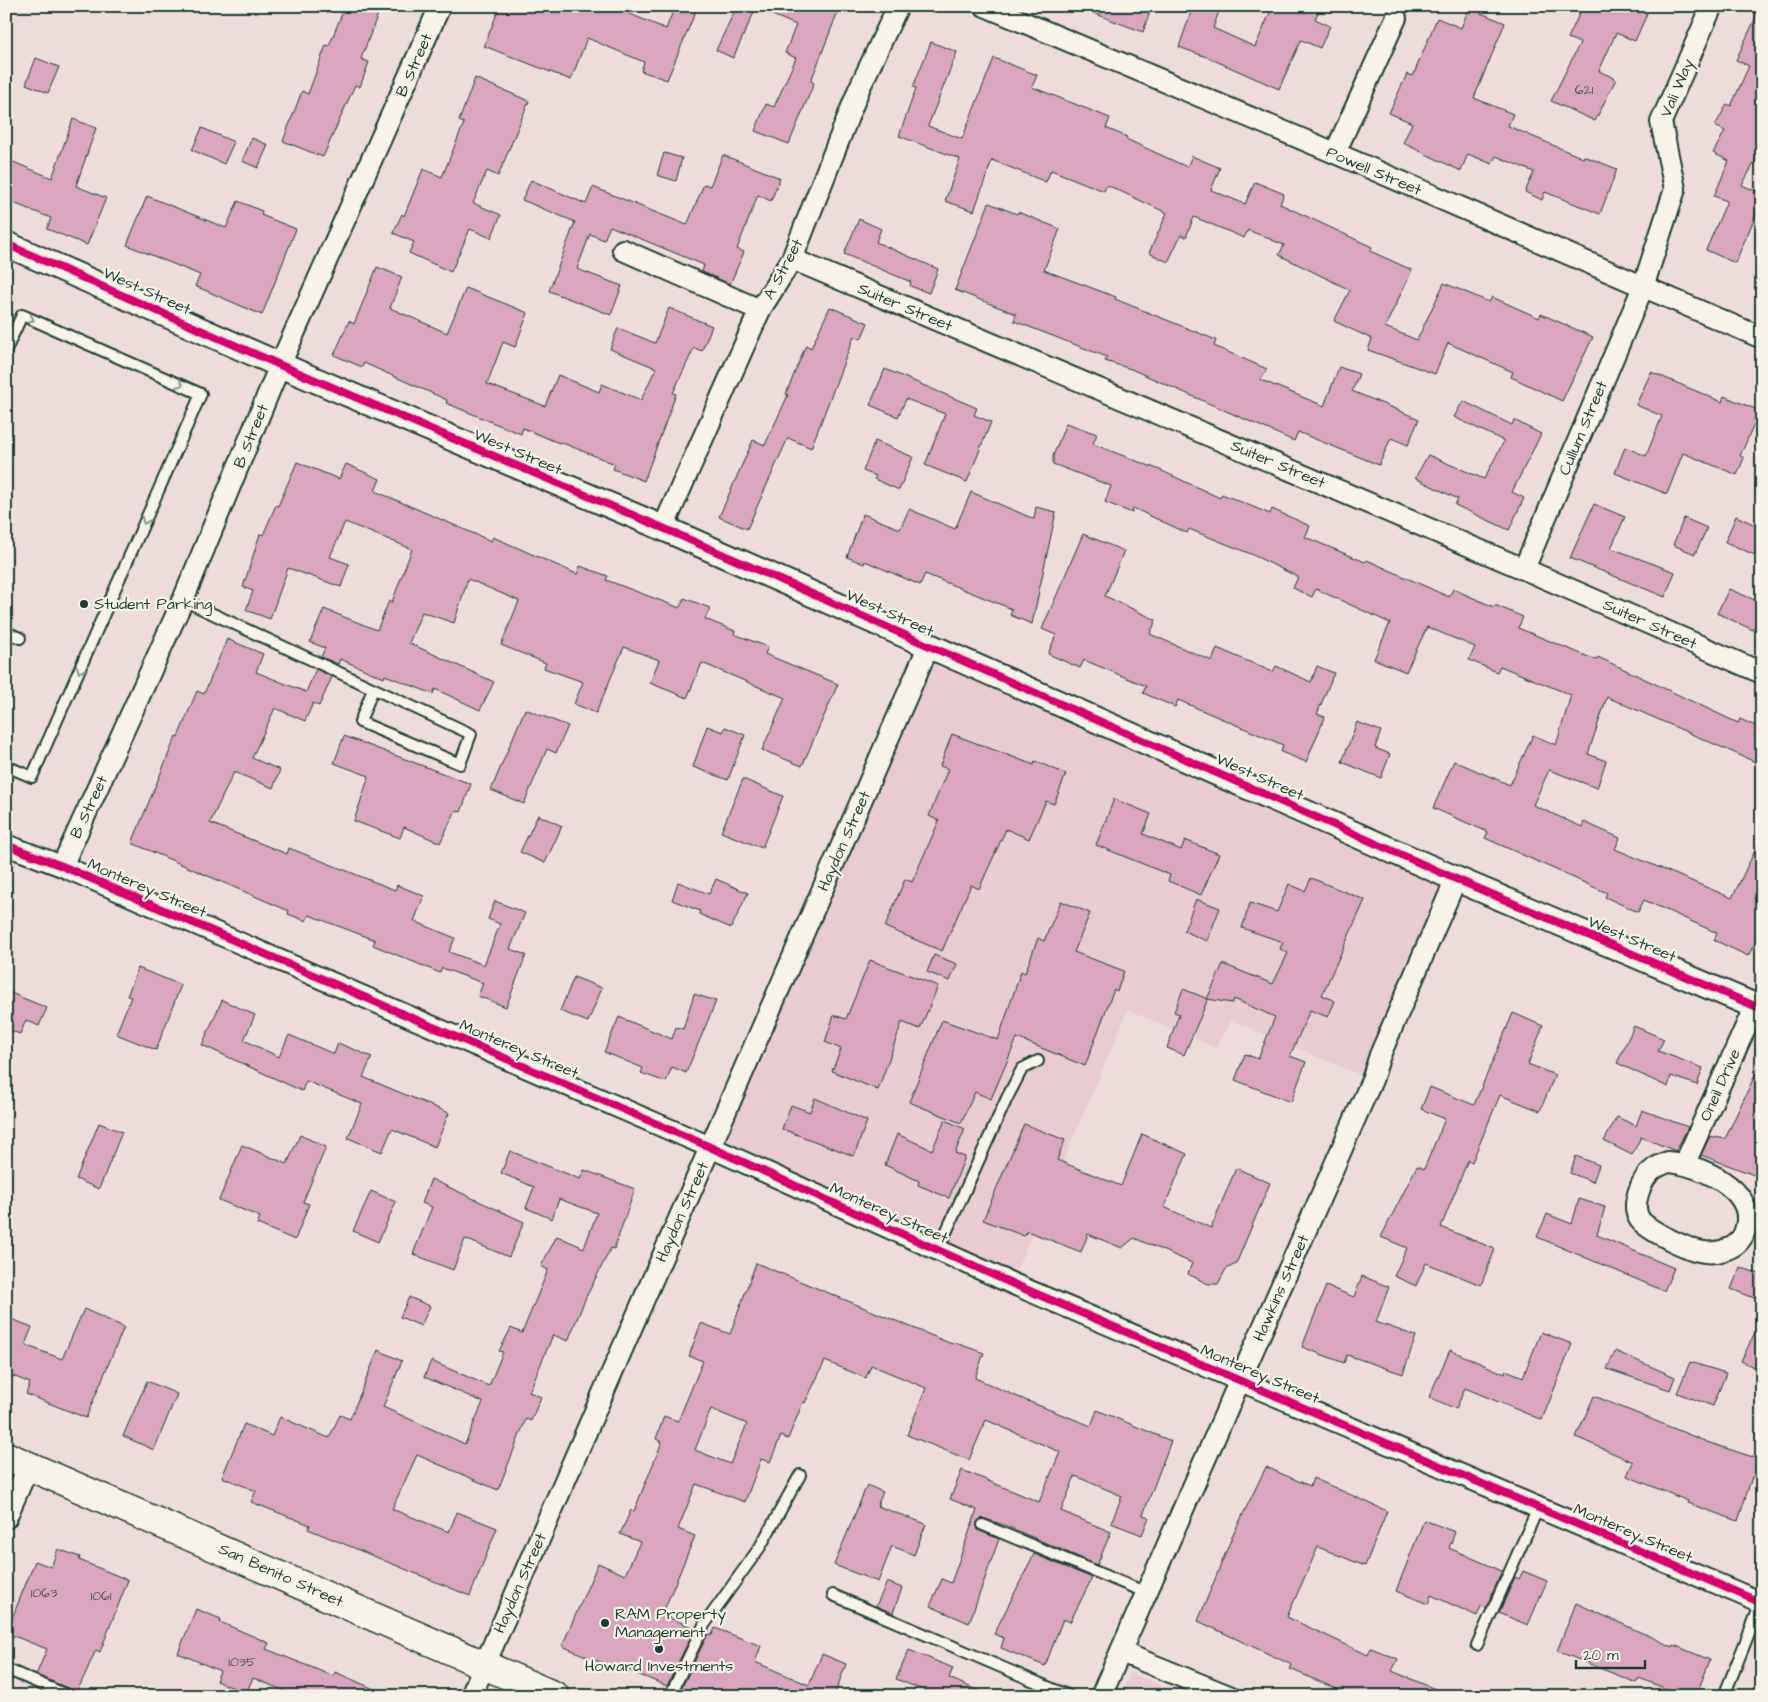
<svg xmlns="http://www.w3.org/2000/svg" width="1768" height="1702" viewBox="0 0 1768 1702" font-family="'Architects Daughter',sans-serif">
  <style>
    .built { fill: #e8ccd2 }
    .building { fill: #daa5be; stroke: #1f3d34; fill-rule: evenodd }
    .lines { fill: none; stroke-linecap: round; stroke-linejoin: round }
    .service-casing { stroke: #1f3d34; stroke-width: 14 }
    .minor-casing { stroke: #1f3d34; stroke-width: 24 }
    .tertiary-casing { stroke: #1f3d34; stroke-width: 28 }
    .secondary-casing { stroke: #1f3d34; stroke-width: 31 }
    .service { stroke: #f7f3e8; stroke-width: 10 }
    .minor { stroke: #f7f3e8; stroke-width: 20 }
    .tertiary { stroke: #f7f3e8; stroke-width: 24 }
    .secondary { stroke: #f7f3e8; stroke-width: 28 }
    .cycleway-casing { stroke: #f7f3e8; stroke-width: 11 }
    .cycleway { stroke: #d6006c; stroke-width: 8 }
    .oneway { stroke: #8b988e }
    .poi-dot { fill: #1f3d34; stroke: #f7f3e8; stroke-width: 2 }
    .labels { text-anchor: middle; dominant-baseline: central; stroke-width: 4.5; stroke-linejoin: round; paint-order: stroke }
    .number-label { font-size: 14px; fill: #4e5756 }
    .street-label { font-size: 16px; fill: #1f3d34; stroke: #f7f3e8 }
    .poi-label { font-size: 16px; fill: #1f3d34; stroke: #f7f3e8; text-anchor: start }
  </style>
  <rect width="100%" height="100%" fill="#eedcdb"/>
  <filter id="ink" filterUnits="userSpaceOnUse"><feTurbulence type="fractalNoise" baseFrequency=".02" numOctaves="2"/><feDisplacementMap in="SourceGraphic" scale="10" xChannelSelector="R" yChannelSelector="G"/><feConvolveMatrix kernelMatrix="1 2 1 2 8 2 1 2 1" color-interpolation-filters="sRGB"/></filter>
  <g filter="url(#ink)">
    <g class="built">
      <polygon points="929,645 1456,879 1372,1080 1231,1020 1216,1048 1128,1010 1011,1283 710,1147"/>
      <polygon points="1130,1673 1187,1696 1121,1696"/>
    </g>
    <g class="building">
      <polygon points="345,6 381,6 361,59 369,62 360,87 355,85 323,157 283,141 302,91 308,94 326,45 329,46"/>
      <polygon points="500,6 611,6 666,29 675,6 698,6 667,80 641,71 644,62 587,38 571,80 484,46"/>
      <polygon points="737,6 840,6 811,81 814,83 789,144 755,131 766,104 774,107 796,58 785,53 796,25 756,8 733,58 716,50"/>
      <polygon points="1080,6 1152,6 1143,32 1080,8"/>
      <polygon points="1193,6 1221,6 1213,28 1255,47 1273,6 1321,6 1315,19 1330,26 1320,48 1301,40 1279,89 1209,58 1179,47"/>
      <polygon points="1583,6 1629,6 1647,14 1635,41 1616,33 1599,71 1616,79 1595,121 1551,101 1580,43 1568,38"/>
      <polygon points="1761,6 1762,149 1742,185 1762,194 1762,201 1735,263 1706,250 1727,201 1714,196 1729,161 1713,153 1725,131 1715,126 1727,104 1731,106 1749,66 1736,60"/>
      <polygon points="1469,8 1505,23 1474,98 1513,114 1508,126 1583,158 1584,156 1617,169 1600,214 1545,192 1542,200 1525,192 1534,172 1496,156 1492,164 1468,154 1461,171 1403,143 1412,123 1389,113 1407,74 1413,76 1437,18 1461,28"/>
      <polygon points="931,42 957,52 928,126 962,139 994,58 1037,75 1032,87 1110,118 1106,128 1127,137 1126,139 1187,167 1192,156 1220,168 1211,190 1245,204 1255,182 1284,194 1280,204 1372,247 1370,251 1412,270 1385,327 1417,340 1444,283 1489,302 1492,297 1539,318 1541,314 1593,337 1562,401 1511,377 1513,372 1448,343 1435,374 1368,350 1372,339 1334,321 1350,290 1279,255 1284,245 1248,230 1244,238 1194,217 1186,237 1181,235 1168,262 1149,253 1167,213 1107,185 1104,191 1051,170 1046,182 992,160 974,211 945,201 960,159 899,136 916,88 913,87"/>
      <polygon points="36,58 59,67 48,93 26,84"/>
      <polygon points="475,78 529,101 498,176 487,171 473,203 501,215 491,238 470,229 451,272 409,253 414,242 393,233 402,214 404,216 423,169 442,177 464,123 459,121"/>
      <polygon points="73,119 96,128 76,186 106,198 87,245 47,229 51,218 6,200 6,159 52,178"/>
      <polygon points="202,128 234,142 224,164 192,150"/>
      <polygon points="252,138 268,145 258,168 242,161"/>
      <polygon points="664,153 682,158 676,181 657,175"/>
      <polygon points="723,155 780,178 771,201 758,195 737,249 744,252 730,284 702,272 704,265 610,226 604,240 590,234 577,269 622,286 611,315 549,291 575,222 522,200 531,180 586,204 593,187 687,225 704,184 710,186"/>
      <polygon points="147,196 226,228 238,201 262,211 261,215 296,229 262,315 195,286 200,275 127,245"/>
      <polygon points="989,203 1017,214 1018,212 1060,229 1044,270 1116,297 1115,299 1216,340 1214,346 1267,369 1261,380 1324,406 1339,367 1359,374 1352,391 1419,419 1408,445 1391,438 1379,465 1298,432 1294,441 1131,369 1105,361 1107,357 1014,321 1016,314 955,290"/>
      <polygon points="859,219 881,229 876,242 938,269 929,293 910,286 911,282 844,254"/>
      <polygon points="377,267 402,277 390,308 447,333 466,288 528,313 515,347 503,342 487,384 545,406 558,375 599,392 602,384 641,400 656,368 610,349 618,328 655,343 669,308 712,326 702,351 694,348 673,393 676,394 644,481 613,469 615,464 560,442 559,443 523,428 521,434 494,423 446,403 447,400 364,363 362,367 334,355 349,321 354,324"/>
      <polygon points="830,307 868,323 861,339 854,336 811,448 788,438 747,529 719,517 753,440 765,445 788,395 786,394 806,345 811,348"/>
      <polygon points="885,369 977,408 974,415 991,422 967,482 925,465 945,414 906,399 898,417 870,405"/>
      <polygon points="1651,372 1722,402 1724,396 1760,411 1740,456 1744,458 1737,475 1683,453 1667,494 1615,473 1625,447 1646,456 1662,416 1636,405"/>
      <polygon points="1463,401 1512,425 1514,420 1541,434 1512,492 1524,498 1509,530 1455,505 1458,499 1415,478 1428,455 1484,479 1504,441 1454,417"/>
      <polygon points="1066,423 1097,434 1093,444 1160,470 1220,498 1222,494 1270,514 1272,509 1310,526 1305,537 1365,562 1367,560 1449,597 1453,589 1494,607 1495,605 1523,617 1518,628 1596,660 1598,657 1738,723 1740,719 1762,729 1762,765 1607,697 1588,754 1606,761 1597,788 1549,770 1533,805 1582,827 1584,822 1620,838 1615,849 1732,898 1762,836 1762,930 1748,956 1714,940 1717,933 1644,900 1638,912 1605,897 1607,893 1485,838 1488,832 1433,808 1454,761 1510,785 1533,735 1556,745 1571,695 1500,666 1497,672 1469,660 1475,647 1427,627 1406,672 1374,659 1390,623 1316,589 1312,597 1293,588 1298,577 1251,554 1189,529 1187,533 1133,508 1132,513 1105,502 1111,486 1053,464 1053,456"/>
      <polygon points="875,441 913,457 899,490 874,479 876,476 863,471"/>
      <polygon points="297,462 339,479 346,464 380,479 375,491 491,541 493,537 577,574 580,566 608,576 606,580 680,608 684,598 710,608 705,619 735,631 734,634 768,647 765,654 838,684 802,766 762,750 785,698 702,663 687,698 650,683 659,660 624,647 596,713 574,704 583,682 544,668 546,663 501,645 519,601 468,579 454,623 422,612 409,643 494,682 480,710 435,689 433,694 385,675 384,678 340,659 338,664 321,657 325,648 310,642 324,609 377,630 389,601 392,602 412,549 345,522 330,557 349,564 341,587 288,568 270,619 246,610 253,591 243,587 260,534 263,535 276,505 278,506"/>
      <polygon points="971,492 1034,519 1036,507 1056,512 1032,624 1010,615 1012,609 925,574 920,585 865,561 864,564 847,557 863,514 900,529 909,509 955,529"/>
      <polygon points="1594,504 1625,517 1611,548 1675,572 1665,597 1570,558"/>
      <polygon points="1736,516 1762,528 1762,558 1725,542"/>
      <polygon points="1684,518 1707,528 1695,554 1673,545"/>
      <polygon points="1083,534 1124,551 1105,596 1156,620 1150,634 1212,661 1217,648 1273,672 1276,666 1311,682 1317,666 1334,673 1317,714 1325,717 1306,762 1281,752 1283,745 1178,700 1175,707 1143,693 1146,686 1084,660 1080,668 1048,654 1056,635 1042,629"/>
      <polygon points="1729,589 1762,603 1762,612 1753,630 1717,613"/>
      <polygon points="227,639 263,654 256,672 306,692 316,669 332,677 319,706 313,703 305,721 275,708 252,758 280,770 273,788 234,772 210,823 287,854 289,848 395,890 397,885 424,896 414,921 455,938 449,952 484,965 500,924 488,919 495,901 525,913 510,949 526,955 506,1007 478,996 483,983 442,968 440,973 373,945 375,940 309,915 306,921 288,914 289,911 132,843 176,736 178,737 197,691 204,694"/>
      <polygon points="525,709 568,726 556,753 547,749 524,804 491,790"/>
      <polygon points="1357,722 1381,731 1375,748 1390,754 1381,778 1342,762"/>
      <polygon points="707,726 723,732 725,727 745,735 728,780 693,767"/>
      <polygon points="952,734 1034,765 1035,761 1066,774 1054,804 1046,801 1029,839 1006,829 979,889 971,885 942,951 885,927 905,879 912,882 939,821 929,816 948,769 940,766"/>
      <polygon points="344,736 471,784 461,812 456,810 440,843 404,827 400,838 354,821 369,776 334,763"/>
      <polygon points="743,779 783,796 762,848 721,832"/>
      <polygon points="1114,799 1151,814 1143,834 1181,850 1185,840 1219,854 1201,895 1168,881 1170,875 1096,845"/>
      <polygon points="538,815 562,826 545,863 520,852"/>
      <polygon points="1311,878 1365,900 1322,995 1335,1001 1328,1017 1310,1010 1290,1056 1306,1062 1291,1102 1235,1080 1245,1054 1258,1059 1275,1017 1234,999 1232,1003 1207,999 1223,964 1273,984 1288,953 1280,949 1283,942 1242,928 1250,903 1277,912 1289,884 1305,891"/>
      <polygon points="716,879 748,893 731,928 699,914 700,911 672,900 678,882 709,894"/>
      <polygon points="1196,899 1220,908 1207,941 1184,931"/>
      <polygon points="1061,901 1090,913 1074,952 1124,971 1117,991 1114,989 1085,1066 1017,1038 991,1099 975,1092 961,1123 909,1102 942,1020 998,1040 1021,971 1025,973 1038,938 1044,941"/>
      <polygon points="934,955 957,964 950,981 927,972"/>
      <polygon points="870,960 938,986 920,1029 902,1022 878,1090 832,1071 841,1049 825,1042 834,1015 846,1019"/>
      <polygon points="138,968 181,985 156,1050 116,1034 131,997 127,996"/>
      <polygon points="574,977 602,988 588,1022 560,1011"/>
      <polygon points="1183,989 1208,999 1184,1055 1167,1048 1179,1014 1174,1012"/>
      <polygon points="6,991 47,1008 39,1026 26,1020 20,1034 6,1029"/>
      <polygon points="694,994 716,1001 686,1073 672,1067 666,1082 641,1073 643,1068 604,1052 619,1017 672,1039 676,1027 683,1029"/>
      <polygon points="222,1000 255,1015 244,1040 279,1057 289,1035 334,1054 338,1043 372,1057 363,1077 449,1113 435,1147 392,1129 382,1152 348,1138 362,1104 306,1081 302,1091 202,1045"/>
      <polygon points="1513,1013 1543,1026 1528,1064 1555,1075 1540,1111 1500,1095 1472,1162 1468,1160 1441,1227 1495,1249 1481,1285 1426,1263 1416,1286 1394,1276 1407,1248 1381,1237 1417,1166 1424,1169 1445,1119 1421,1109 1430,1087 1474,1105"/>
      <polygon points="1634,1026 1664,1039 1658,1051 1703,1068 1697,1085 1671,1076 1668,1087 1617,1063"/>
      <polygon points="1762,1060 1762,1178 1701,1155 1710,1136 1725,1139"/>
      <polygon points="815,1098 867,1121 854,1156 782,1129 791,1105 810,1112"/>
      <polygon points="1642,1110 1688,1127 1676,1151 1641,1137 1632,1155 1604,1141 1617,1117 1636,1126"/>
      <polygon points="945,1120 965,1129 955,1153 965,1157 949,1198 918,1185 919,1181 885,1165 897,1134 932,1150"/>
      <polygon points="99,1123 122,1132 99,1189 76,1179"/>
      <polygon points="1024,1124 1065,1140 1057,1160 1121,1186 1142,1134 1187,1154 1164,1207 1211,1228 1236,1168 1270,1183 1236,1264 1226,1269 1218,1284 1208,1284 1188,1274 1192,1263 1134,1238 1122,1248 1088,1234 1081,1252 1027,1231 1024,1236 983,1220"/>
      <polygon points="300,1135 326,1147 303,1202 309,1204 295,1240 257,1224 260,1217 219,1200 242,1145 287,1164"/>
      <polygon points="510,1151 580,1179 584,1170 635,1189 614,1249 611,1248 586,1297 568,1341 553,1335 529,1392 541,1397 531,1421 526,1419 498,1490 417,1455 392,1509 449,1532 457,1512 497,1528 470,1596 308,1529 310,1525 251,1502 256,1491 222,1477 244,1424 272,1436 280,1417 329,1438 340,1415 350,1419 378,1350 402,1361 383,1407 465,1444 483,1402 424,1377 431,1361 489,1386 503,1352 499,1351 511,1328 522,1333 548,1270 541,1266 557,1236 584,1248 597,1213 559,1199 552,1219 526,1208 534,1187 501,1173"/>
      <polygon points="1576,1156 1599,1165 1593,1182 1570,1173"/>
      <polygon points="431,1179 524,1222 509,1257 465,1239 453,1270 413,1254 432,1207 422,1203"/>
      <polygon points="371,1191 396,1202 378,1242 353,1231"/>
      <polygon points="1579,1199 1605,1207 1597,1235 1674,1268 1664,1291 1537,1237 1547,1214 1572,1224"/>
      <path d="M756 1263 952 1344 953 1342 984 1353 975 1378 1025 1400 1091 1426 1097 1410 1171 1441 1143 1515 1149 1517 1142 1535 1111 1523 1122 1496 1075 1476 1061 1511 1111 1532 1097 1565 1004 1525 982 1518 977 1523 978 1530 999 1539 969 1623 930 1606 942 1579 951 1583 977 1510 950 1499 962 1470 1039 1502 1060 1452 986 1420 969 1460 907 1435 926 1388 871 1365 866 1378 825 1361 805 1403 803 1402 788 1439 781 1436 770 1462 761 1459 745 1502 696 1484 678 1529 695 1536 662 1615 695 1628 667 1686 620 1667 619 1670 562 1646 598 1563 625 1575 640 1542 620 1534 631 1510 634 1511 662 1442 656 1439 664 1416 678 1421 703 1361 689 1356 701 1323 730 1334ZM711 1409 747 1424 730 1464 695 1450Z"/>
      <polygon points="1740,1267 1762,1275 1762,1301 1731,1289"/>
      <polygon points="1362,1276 1389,1287 1376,1322 1416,1336 1403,1374 1347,1355 1344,1363 1302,1347 1326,1286 1354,1297"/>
      <polygon points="409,1297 430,1306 421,1326 400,1317"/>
      <polygon points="84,1309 124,1327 86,1418 26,1394 30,1383 13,1376 6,1390 6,1317 32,1327 25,1345 62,1359"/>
      <polygon points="1762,1318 1762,1371 1741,1361"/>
      <polygon points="1541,1332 1572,1344 1542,1420 1465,1388 1456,1409 1429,1397 1450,1350 1505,1374 1506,1370 1523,1377"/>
      <polygon points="1615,1351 1675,1377 1670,1390 1607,1369"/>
      <polygon points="1690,1362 1726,1373 1713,1406 1677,1393"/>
      <polygon points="147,1381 177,1394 154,1450 123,1436"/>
      <polygon points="1594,1396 1707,1442 1762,1460 1762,1481 1752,1477 1738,1521 1687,1503 1688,1501 1627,1476 1633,1462 1576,1437"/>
      <polygon points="1266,1467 1310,1486 1313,1478 1387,1511 1365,1566 1318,1547 1287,1617 1368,1655 1371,1648 1398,1659 1392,1671 1452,1696 1353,1696 1290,1669 1292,1665 1198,1621 1232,1537"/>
      <polygon points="867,1485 883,1492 877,1506 926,1524 914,1555 892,1546 878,1582 834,1565"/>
      <polygon points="1424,1520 1455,1532 1449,1548 1502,1571 1486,1608 1481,1606 1477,1616 1431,1595 1428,1604 1396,1591"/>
      <polygon points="58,1549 80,1557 79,1560 128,1580 100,1652 96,1650 77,1692 36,1675 47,1649 6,1633 35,1561 51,1567"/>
      <polygon points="1034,1554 1092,1578 1070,1622 1063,1619 1045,1666 1001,1648 1004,1638 994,1634"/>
      <polygon points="1523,1571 1547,1581 1528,1625 1499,1613 1515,1577 1519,1579"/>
      <polygon points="887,1582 902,1588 893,1613 876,1606"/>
      <polygon points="1576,1603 1673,1647 1674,1645 1710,1660 1696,1696 1684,1696 1639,1678 1637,1683 1557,1651"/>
      <polygon points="196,1609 221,1619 220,1622 269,1643 266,1649 333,1676 335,1672 390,1696 297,1696 253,1678 246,1693 216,1681 220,1671 178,1653"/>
      <polygon points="715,1628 761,1646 755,1662 809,1685 822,1654 846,1664 834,1696 691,1696 680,1691 708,1634 712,1635"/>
      <polygon points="909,1650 953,1668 949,1678 991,1696 938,1696 896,1679"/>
    </g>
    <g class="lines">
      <g class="service-casing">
        <g id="service">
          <polyline points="6,350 22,315 201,394 32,777 6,766"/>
          <polyline points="183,600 471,734 460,764 360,722 373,689"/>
          <polyline points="6,632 20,638"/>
          <polyline points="938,1250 1007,1098 1022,1069 1038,1061"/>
          <polyline points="983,1525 1147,1593"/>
          <polyline points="833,1595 1069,1696"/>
          <polyline points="1477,1645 1538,1508"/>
          <polyline points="6,1669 69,1696"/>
          <polyline points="670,1696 704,1625 760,1547 800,1475"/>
          <polyline points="1724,1696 1761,1603"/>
        </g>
      </g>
      <g class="minor-casing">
        <g id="minor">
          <polyline points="985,6 1335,153 1762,338"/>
          <polyline points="1335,153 1396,18"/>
          <polyline points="623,250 760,310"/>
          <polyline points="792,259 1524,569 1762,673"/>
          <polyline points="663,528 760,310 792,259 859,89 898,6"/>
          <polyline points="1524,569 1643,287 1675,189 1661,122 1712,6"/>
          <polyline points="6,845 62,866 710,1147 1011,1283 1762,1603"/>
          <polyline points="62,866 183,600 280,365 440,6"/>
          <path d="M1668 1162C1698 1164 1756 1189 1746 1227 1744 1237 1737 1246 1727 1249 1721 1252 1711 1253 1705 1252 1690 1251 1649 1231 1640 1220 1630 1206 1641 1178 1654 1169 1658 1166 1663 1164 1668 1162Z"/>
          <polyline points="1685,1163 1755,1006"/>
          <polyline points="6,1518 29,1465"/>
          <polyline points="1121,1652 1229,1696"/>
          <polyline points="471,1696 929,645"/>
          <polyline points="1101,1696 1372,1080 1380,1055 1456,879"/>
        </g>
      </g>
      <g class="tertiary-casing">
        <polyline id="tertiary" points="6,244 280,365 663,528 1456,879 1762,1009"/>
      </g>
      <g class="secondary-casing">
        <polyline id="secondary" points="6,1456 555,1696"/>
      </g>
      <use href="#service" class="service"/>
      <use href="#minor" class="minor"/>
      <use href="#tertiary" class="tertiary"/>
      <use href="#secondary" class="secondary"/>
      <g class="cycleway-casing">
        <g id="cycleway">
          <polyline points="6,244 280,365 663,528 1456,879 1762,1009"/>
          <polyline points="6,845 62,866 710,1147 1011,1283 1762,1603"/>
        </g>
      </g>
      <use href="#cycleway" class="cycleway"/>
    </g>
    <defs><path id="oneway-chevron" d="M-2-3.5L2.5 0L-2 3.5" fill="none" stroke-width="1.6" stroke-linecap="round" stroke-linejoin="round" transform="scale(1.25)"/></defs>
    <g class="oneway">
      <use href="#oneway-chevron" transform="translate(31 319) rotate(24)"/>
      <use href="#oneway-chevron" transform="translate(180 384) rotate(24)"/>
      <use href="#oneway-chevron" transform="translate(145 521) rotate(114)"/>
      <use href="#oneway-chevron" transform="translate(80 670) rotate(114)"/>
    </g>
  </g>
  <g class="poi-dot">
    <circle cx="84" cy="604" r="5"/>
    <circle cx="605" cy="1623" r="5"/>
    <circle cx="659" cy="1649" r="5"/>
  </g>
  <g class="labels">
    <g class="number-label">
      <text x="1584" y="90">621</text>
      <text x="44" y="1593">1063</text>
      <text x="101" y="1596">1061</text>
      <text x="242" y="1662">1035</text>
    </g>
    <g class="street-label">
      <text transform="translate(414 65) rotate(-66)">B Street</text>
      <text transform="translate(1677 88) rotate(-67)">Vali Way</text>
      <text transform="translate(1374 171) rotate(23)">Powell Street</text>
      <text transform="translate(783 269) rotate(-62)">A Street</text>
      <text transform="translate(147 291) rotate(24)">West Street</text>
      <text transform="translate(905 307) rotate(23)">Suiter Street</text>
      <text transform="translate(1583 428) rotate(-67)">Cullum Street</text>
      <text transform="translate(251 436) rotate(-68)">B Street</text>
      <text transform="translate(518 452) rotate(23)">West Street</text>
      <text transform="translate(1278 464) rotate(23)">Suiter Street</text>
      <text transform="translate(890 613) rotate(24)">West Street</text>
      <text transform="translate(1650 624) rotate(24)">Suiter Street</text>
      <text transform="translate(1260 777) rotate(24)">West Street</text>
      <text transform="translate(89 807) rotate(-65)">B Street</text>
      <text transform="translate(844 841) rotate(-66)">Haydon Street</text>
      <text transform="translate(147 888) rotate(23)">Monterey Street</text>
      <text transform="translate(1632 939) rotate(23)">West Street</text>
      <text transform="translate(519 1049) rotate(23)">Monterey Street</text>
      <text transform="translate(1720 1085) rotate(-66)">Oneil Drive</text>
      <text transform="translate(682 1212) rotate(-66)">Haydon Street</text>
      <text transform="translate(889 1213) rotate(24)">Monterey Street</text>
      <text transform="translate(1281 1288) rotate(-66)">Hawkins Street</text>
      <text transform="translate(1260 1374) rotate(23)">Monterey Street</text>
      <text transform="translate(1633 1533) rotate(23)">Monterey Street</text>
      <text transform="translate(281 1575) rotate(24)">San Benito Street</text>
      <text transform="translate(520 1583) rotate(-66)">Haydon Street</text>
    </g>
    <g class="poi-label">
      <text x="94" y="604">Student Parking</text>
      <text x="615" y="1614">RAM Property<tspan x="615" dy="18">Management</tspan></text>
      <text x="659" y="1666" text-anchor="middle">Howard Investments</text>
    </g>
  </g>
  <rect width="1768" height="1702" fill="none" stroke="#f7f3e8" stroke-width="25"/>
  <rect x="12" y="12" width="1743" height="1677" fill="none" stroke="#1f3d34" stroke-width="2" filter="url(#ink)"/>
  <path d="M1576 1660v8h69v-8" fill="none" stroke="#1f3d34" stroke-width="2.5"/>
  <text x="1583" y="1660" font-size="15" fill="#1f3d34" stroke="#f7f3e8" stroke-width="4" paint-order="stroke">20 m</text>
</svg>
